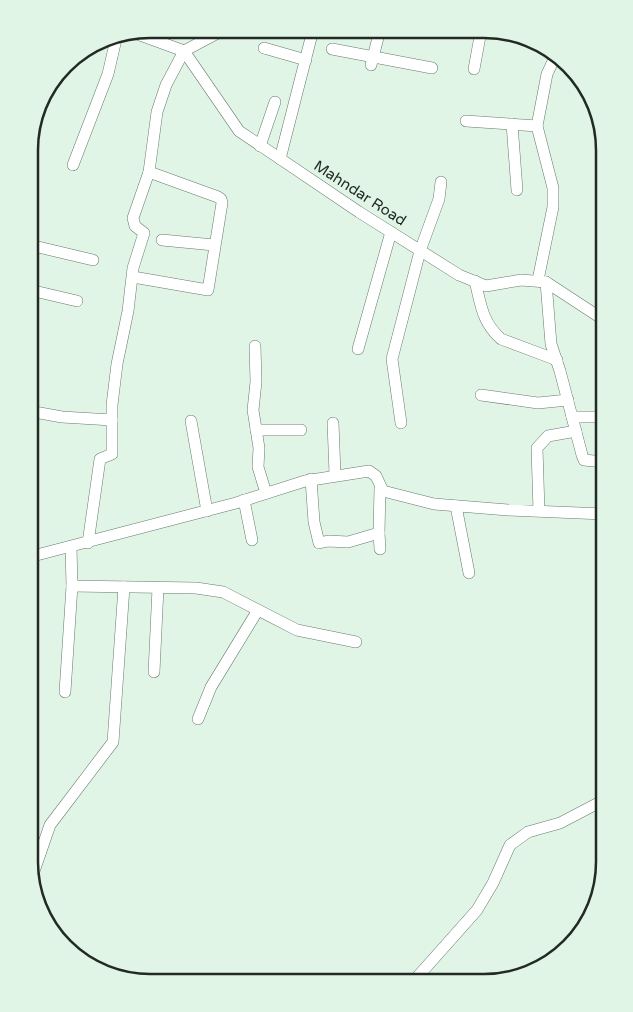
<svg xmlns="http://www.w3.org/2000/svg" width="633" height="1012" viewBox="0 0 633 1012" font-family="'Varela Round',sans-serif">
  <style>
    .lines { fill: none; stroke-linecap: round; stroke-linejoin: round }
    .minor-casing { stroke: #677a6d; stroke-width: 12 }
    .minor { stroke: #fff; stroke-width: 11 }
    .labels { text-anchor: middle; dominant-baseline: central; stroke-width: 5; stroke-linejoin: round; paint-order: stroke }
    .street-label { font-size: 15px; fill: #222a24; stroke: #e0f5e6 }
    .rim { fill: none; stroke: #222a24; stroke-width: 2.5 }
  </style>
  <rect width="100%" height="100%" fill="#e0f5e6"/>
  <g class="lines">
    <g class="minor-casing">
      <g id="minor">
        <polyline points="132,32 184,51 239,131 359,212 459,275 486,286 521,280 546,282 604,320"/>
        <polyline points="264,48 306,60"/>
        <polyline points="332,49 432,68"/>
        <polyline points="371,65 380,30"/>
        <polyline points="474,69 481,31"/>
        <polyline points="466,121 537,126"/>
        <polyline points="512,124 517,190"/>
        <polyline points="260,146 275,102"/>
        <polyline points="280,159 313,30"/>
        <polyline points="73,165 108,74 117,35"/>
        <polyline points="162,240 214,245"/>
        <polyline points="30,245 93,260"/>
        <polyline points="133,277 208,290 222,203 221,199 218,197 149,172"/>
        <polyline points="538,280 553,207 553,188 537,126 547,74 556,55"/>
        <path d="M475 281C481 305 482 322 501 339L557 360"/>
        <polyline points="546,282 551,344 560,371 582,455 584,460 604,462"/>
        <polyline points="30,290 77,301"/>
        <polyline points="255,346 256,382 253,410 259,448 258,467 266,493"/>
        <polyline points="358,349 391,232"/>
        <polyline points="481,395 538,403 568,400"/>
        <polyline points="29,411 62,417 112,420"/>
        <polyline points="572,417 597,417"/>
        <polyline points="191,421 207,511"/>
        <polyline points="333,423 335,474"/>
        <polyline points="401,423 392,359 420,251 439,199 441,182"/>
        <polyline points="256,430 301,430"/>
        <polyline points="311,479 314,522 319,543 328,541 348,542 379,533"/>
        <polyline points="380,488 379,533 380,549"/>
        <polyline points="244,500 252,540"/>
        <polyline points="456,506 469,573"/>
        <polyline points="539,511 537,448 548,436 576,431"/>
        <polyline points="602,514 604,572"/>
        <polyline points="88,543 100,459 112,454 112,405 117,364 128,311 133,268 144,233 135,226 133,218 149,172 157,112 166,85 184,51 216,34 219,29"/>
        <polyline points="29,557 236,503 305,481 369,471 376,476 383,491 434,504 508,510 604,514"/>
        <polyline points="72,586 196,588 223,592 297,630 356,642"/>
        <polyline points="154,672 158,588"/>
        <polyline points="65,692 72,586 71,547"/>
        <polyline points="198,719 211,687 258,610"/>
        <polyline points="32,877 50,825 113,742 124,587"/>
        <polyline points="412,983 477,910 493,883 510,845 528,832 560,823 604,800"/>
      </g>
    </g>
    <use href="#minor" class="minor"/>
  </g>
  <g class="labels">
    <g class="street-label">
      <text transform="translate(360 193) rotate(33)">Mahndar Road</text>
    </g>
  </g>
  <path d="M0 0H633V1012H0ZM150 38H484A112 112 0 0 1 596 150V862A112 112 0 0 1 484 974H150A112 112 0 0 1 38 862V150A112 112 0 0 1 150 38Z" fill="#e0f5e6" fill-rule="evenodd"/>
  <path class="rim" d="M150 38H484A112 112 0 0 1 596 150V862A112 112 0 0 1 484 974H150A112 112 0 0 1 38 862V150A112 112 0 0 1 150 38Z"/>
</svg>
